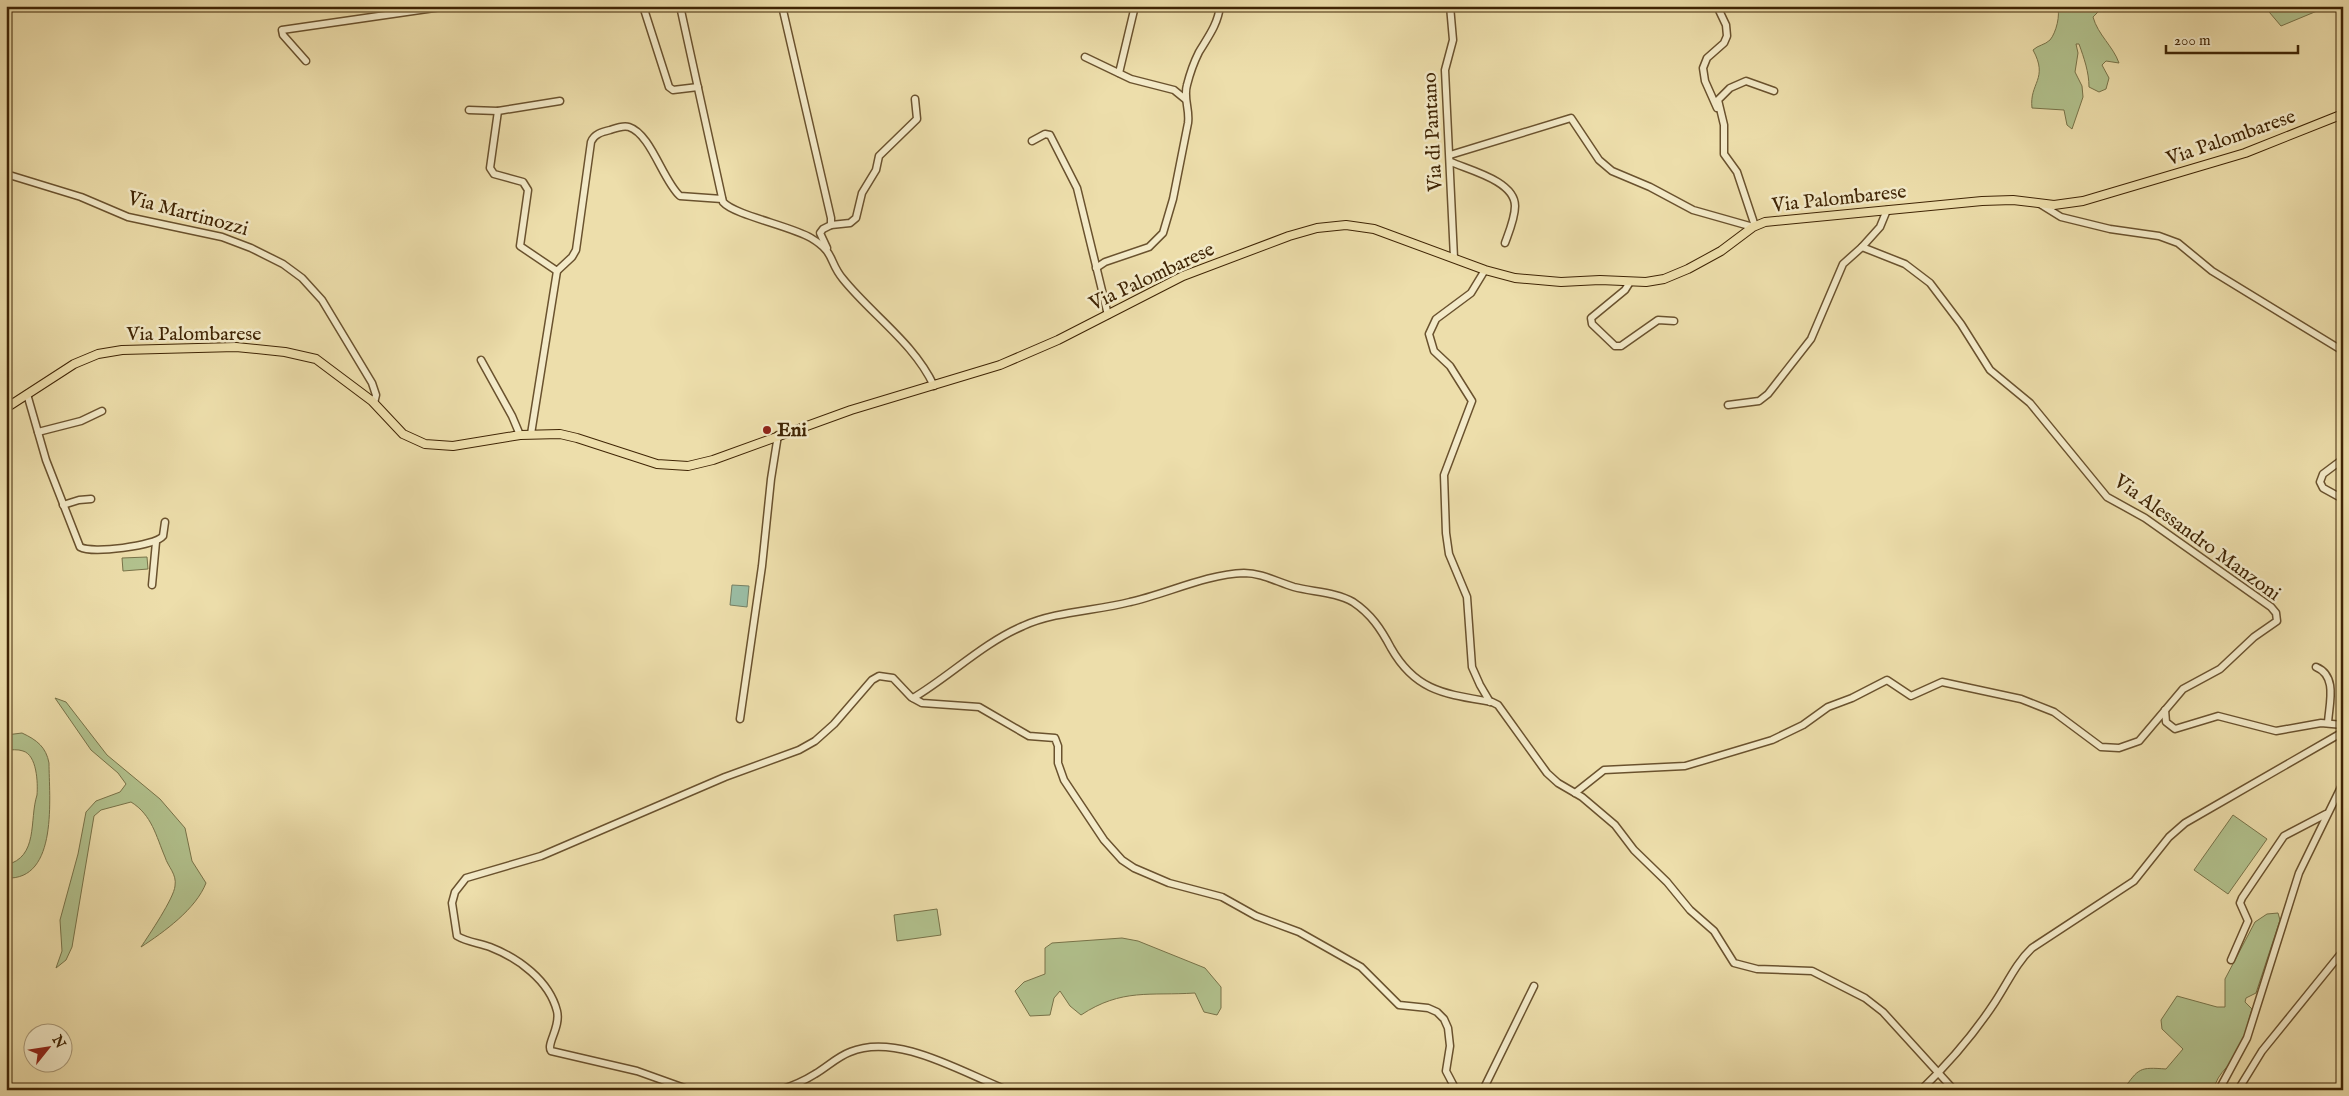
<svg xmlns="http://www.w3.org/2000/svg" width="2349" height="1096" viewBox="0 0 2349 1096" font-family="'IM FELL English',serif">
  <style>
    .green { fill: #b2c28e; stroke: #787349 }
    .water { fill: #9abda4; stroke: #768064 }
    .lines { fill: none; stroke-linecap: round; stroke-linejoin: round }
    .minor-casing { stroke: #6a522e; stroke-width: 9 }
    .major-casing { stroke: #3f2404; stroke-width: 10 }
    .minor { stroke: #f3eac8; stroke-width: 6 }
    .major { stroke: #eddeab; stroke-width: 8 }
    .poi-dot { fill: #8f2418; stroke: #f3eac8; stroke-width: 2 }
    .labels { text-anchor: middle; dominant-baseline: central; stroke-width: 5; stroke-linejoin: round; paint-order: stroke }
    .street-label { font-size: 20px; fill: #3f2404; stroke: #f3eac8 }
    .poi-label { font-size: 20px; font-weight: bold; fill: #3f2404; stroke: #f3eac8; text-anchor: start }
  </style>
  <rect width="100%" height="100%" fill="#eddeab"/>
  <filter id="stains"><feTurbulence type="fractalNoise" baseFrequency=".004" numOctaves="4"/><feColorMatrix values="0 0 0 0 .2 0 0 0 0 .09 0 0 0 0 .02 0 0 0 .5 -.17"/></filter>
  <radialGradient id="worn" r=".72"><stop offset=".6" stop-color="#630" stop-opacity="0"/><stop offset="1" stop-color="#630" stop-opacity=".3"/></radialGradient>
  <g class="green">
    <path d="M2057 6H2104L2093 17C2098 35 2113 46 2119 63L2106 61 2102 65 2109 78 2106 89 2099 92 2089 87C2089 72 2084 58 2079 44H2076L2078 53 2075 72 2082 86 2083 97 2072 129 2067 125 2064 110 2032 108C2029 83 2049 79 2033 50 2038 45 2045 45 2050 40 2056 33 2061 14 2057 6Z"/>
    <polygon points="2264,6 2322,6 2317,11 2281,26"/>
    <polygon points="147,557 148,569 123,571 122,558"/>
    <path d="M55 698 66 702 107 755 160 799 185 828 192 861 206 883C196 909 164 932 141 947 149 935 174 898 175 886 177 874 168 867 165 857 156 836 152 815 131 802L101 810 94 816 72 947 66 960 56 968 62 951 60 920 78 854 86 812 96 801 120 792 126 784 118 773 91 750Z"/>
    <path d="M22 733C37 740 46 747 49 763 49 796 59 881 6 878V865C39 857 29 820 37 795 38 783 37 755 23 751 18 749 11 750 6 750V735Z"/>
    <polygon points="2233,815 2267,839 2228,894 2194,870"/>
    <polygon points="937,909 941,935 897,941 894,915"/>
    <path d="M2278 913 2280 920 2256 993 2246 998 2245 1002 2252 1009C2248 1021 2246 1035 2242 1047 2235 1063 2216 1072 2214 1090H2123C2139 1068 2139 1067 2166 1069L2183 1049 2162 1029 2161 1020 2177 996 2217 1007H2225V979L2255 922 2267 914Z"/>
    <path d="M1122 938 1138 941 1205 968 1221 987V1008L1217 1015 1204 1012 1195 993C1150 996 1122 988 1081 1015L1070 1006 1060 991 1054 998 1050 1015 1030 1016 1015 991 1024 982 1045 974V948L1052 943Z"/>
  </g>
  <polygon class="water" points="732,585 749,586 747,607 730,605"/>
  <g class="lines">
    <g class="minor-casing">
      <g id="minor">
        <polyline points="643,6 669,87 673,90 698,87"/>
        <path d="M680 6 723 202C734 215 791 226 811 238 836 253 828 261 843 279 872 315 914 343 934 386"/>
        <polyline points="782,6 831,218 831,225 823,229 820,233 827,248"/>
        <polyline points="1450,6 1453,40 1445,70 1454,258"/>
        <polyline points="1717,6 1726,25 1727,36 1724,43 1707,58 1703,68 1705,81 1717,108"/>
        <polyline points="1085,57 1131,79 1174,90 1185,99"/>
        <polyline points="306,61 283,35 282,30 448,6"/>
        <polyline points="1119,73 1135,6"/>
        <path d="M560 101 498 111 490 168 494 174 523 182 528 190 520 246 557 271 572 257 576 250 591 142C594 134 602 132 610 130 616 128 623 125 629 127 651 134 663 181 680 196L722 199"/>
        <polyline points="469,110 498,111"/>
        <polyline points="1032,141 1045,134 1050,135 1077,188 1108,315"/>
        <polyline points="1450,155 1571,118 1599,160 1612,171 1650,187 1693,210 1753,227"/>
        <path d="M1451 162C1469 170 1515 181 1515 206 1515 218 1509 232 1505 243"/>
        <polyline points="6,174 81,197 128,217 222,237 251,248 283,264 302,278 322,300 372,383 376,395 374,403"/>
        <polyline points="2040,204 2061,217 2110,229 2159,236 2178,243 2212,271 2343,351"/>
        <polyline points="831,225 850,223 856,218 862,193 876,170 879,156 917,119 915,99"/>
        <polyline points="1755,226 1737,172 1724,154 1724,125 1718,100 1730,88 1746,81 1774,91"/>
        <path d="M1096 268 1105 262 1149 247 1163 233 1173 199 1188 123C1190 109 1183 98 1187 85 1190 73 1194 62 1199 52 1208 37 1218 24 1220 6"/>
        <polyline points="1485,270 1471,293 1436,319 1429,334 1434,351 1450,366 1472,401 1444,475 1446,533 1449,554 1467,597 1472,667 1480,685 1490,702"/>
        <polyline points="1630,282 1625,290 1591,318 1592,324 1615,346 1621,346 1658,320 1674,321"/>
        <polyline points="481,360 512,416 520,435"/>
        <path d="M27 394 46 460 80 547C92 554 155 546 163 536L165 522"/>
        <polyline points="1728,405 1759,401 1768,394 1811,339 1843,264 1862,247"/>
        <polyline points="38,432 81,421 102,411"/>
        <polyline points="531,434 557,271"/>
        <polyline points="2343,459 2323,474 2320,482 2323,488 2343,499"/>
        <polyline points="63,505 79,500 91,499"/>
        <polyline points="152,585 156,542"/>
        <path d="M2316 667C2338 676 2329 704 2328 723"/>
        <path d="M913 698C950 676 983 643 1023 626 1056 611 1096 611 1130 602 1166 594 1207 574 1244 573 1262 573 1277 582 1294 587 1313 592 1336 592 1353 602 1371 614 1381 629 1391 648 1416 692 1446 694 1492 702L1498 705 1547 773 1558 783 1582 797 1615 825 1634 850 1667 882 1690 910 1714 931 1734 963 1757 969 1812 971 1865 998 1883 1012 1954 1090"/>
        <polyline points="2165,710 2166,722 2175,729 2218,716 2276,731 2321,723 2343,725"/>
        <polyline points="740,719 762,566 771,479 778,435"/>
        <polyline points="1575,793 1604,770 1685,766 1772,740 1803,725 1828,707 1852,698 1887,680 1911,696 1942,682 2021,699 2054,712 2101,747 2119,748 2139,741 2183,689 2220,669 2254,637 2277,621 2276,613 2271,607 2145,518 2107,497 2030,403 1990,370 1961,324 1930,283 1905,264 1862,247 1880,227 1887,210"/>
        <polyline points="2231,960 2248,921 2240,903 2242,898 2284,836 2326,814"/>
        <path d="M690 1090 637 1071 551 1051C546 1044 561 1027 557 1011 549 980 518 958 490 947 479 943 467 942 457 936L452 903 455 892 466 878 541 856 725 777 799 750 815 741 834 724 872 680 879 676 893 678 911 697 922 703 979 707 1029 736 1055 738 1058 746V763L1064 780 1104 840 1122 860 1134 868 1169 883 1222 897 1256 916 1299 932 1361 967 1399 1005 1428 1008 1437 1012 1444 1019 1448 1028 1450 1046 1446 1071 1456 1090"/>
        <path d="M780 1090C792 1086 804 1081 815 1074 827 1067 837 1057 850 1052 897 1032 963 1073 1007 1090"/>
        <polyline points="1483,1090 1534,986"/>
        <path d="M1921 1090C1949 1063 1974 1034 1995 1002 2007 984 2016 963 2032 948L2134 881 2169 837 2185 823 2343 732"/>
        <polyline points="2219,1090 2247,1038 2299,873 2343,783"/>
        <polyline points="2238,1090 2262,1051 2343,951"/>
      </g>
    </g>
    <g class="major-casing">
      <polyline id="major" points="6,408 74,364 98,354 122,350 236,347 285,352 316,359 372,401 403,434 425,444 453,446 520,435 560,434 577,438 657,464 688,466 713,460 851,410 1000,365 1058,340 1183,276 1289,236 1317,228 1346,225 1374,229 1485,270 1515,278 1561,282 1600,280 1646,282 1664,279 1688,269 1721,251 1753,227 1765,222 1982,201 2013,200 2054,205 2083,201 2245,153 2343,114"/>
    </g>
    <use href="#minor" class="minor"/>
    <use href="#major" class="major"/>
  </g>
  <circle class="poi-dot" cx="767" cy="430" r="5"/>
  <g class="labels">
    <g class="street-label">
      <text transform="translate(1433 132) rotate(-93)">Via di Pantano</text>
      <text transform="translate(2231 138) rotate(-19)">Via Palombarese</text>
      <text transform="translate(1839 199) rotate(-6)">Via Palombarese</text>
      <text transform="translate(188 214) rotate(15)">Via Martinozzi</text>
      <text transform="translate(1152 277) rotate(-25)">Via Palombarese</text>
      <text x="194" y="334">Via Palombarese</text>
      <text transform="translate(2197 538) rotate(36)">Via Alessandro Manzoni</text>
    </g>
    <g class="poi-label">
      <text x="777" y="430">Eni</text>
    </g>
  </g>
  <rect width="2349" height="1096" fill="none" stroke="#eddeab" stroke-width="25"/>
  <rect x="8" y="8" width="2334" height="1081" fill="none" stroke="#3f2404" stroke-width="2.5"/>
  <rect x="12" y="12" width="2324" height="1071" fill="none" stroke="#3f2404"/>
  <g transform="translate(48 1048) rotate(60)"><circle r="24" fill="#f3eac8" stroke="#ab9b7a"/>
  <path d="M0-4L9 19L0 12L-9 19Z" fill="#8f2418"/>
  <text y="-8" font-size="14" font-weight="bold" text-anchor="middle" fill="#3f2404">N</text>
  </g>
  <path d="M2166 45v8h132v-8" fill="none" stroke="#3f2404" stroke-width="2.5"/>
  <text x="2174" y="45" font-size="15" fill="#3f2404" stroke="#f3eac8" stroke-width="4" paint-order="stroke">200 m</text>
  <rect width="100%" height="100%" filter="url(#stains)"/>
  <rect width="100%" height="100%" fill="url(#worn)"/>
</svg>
